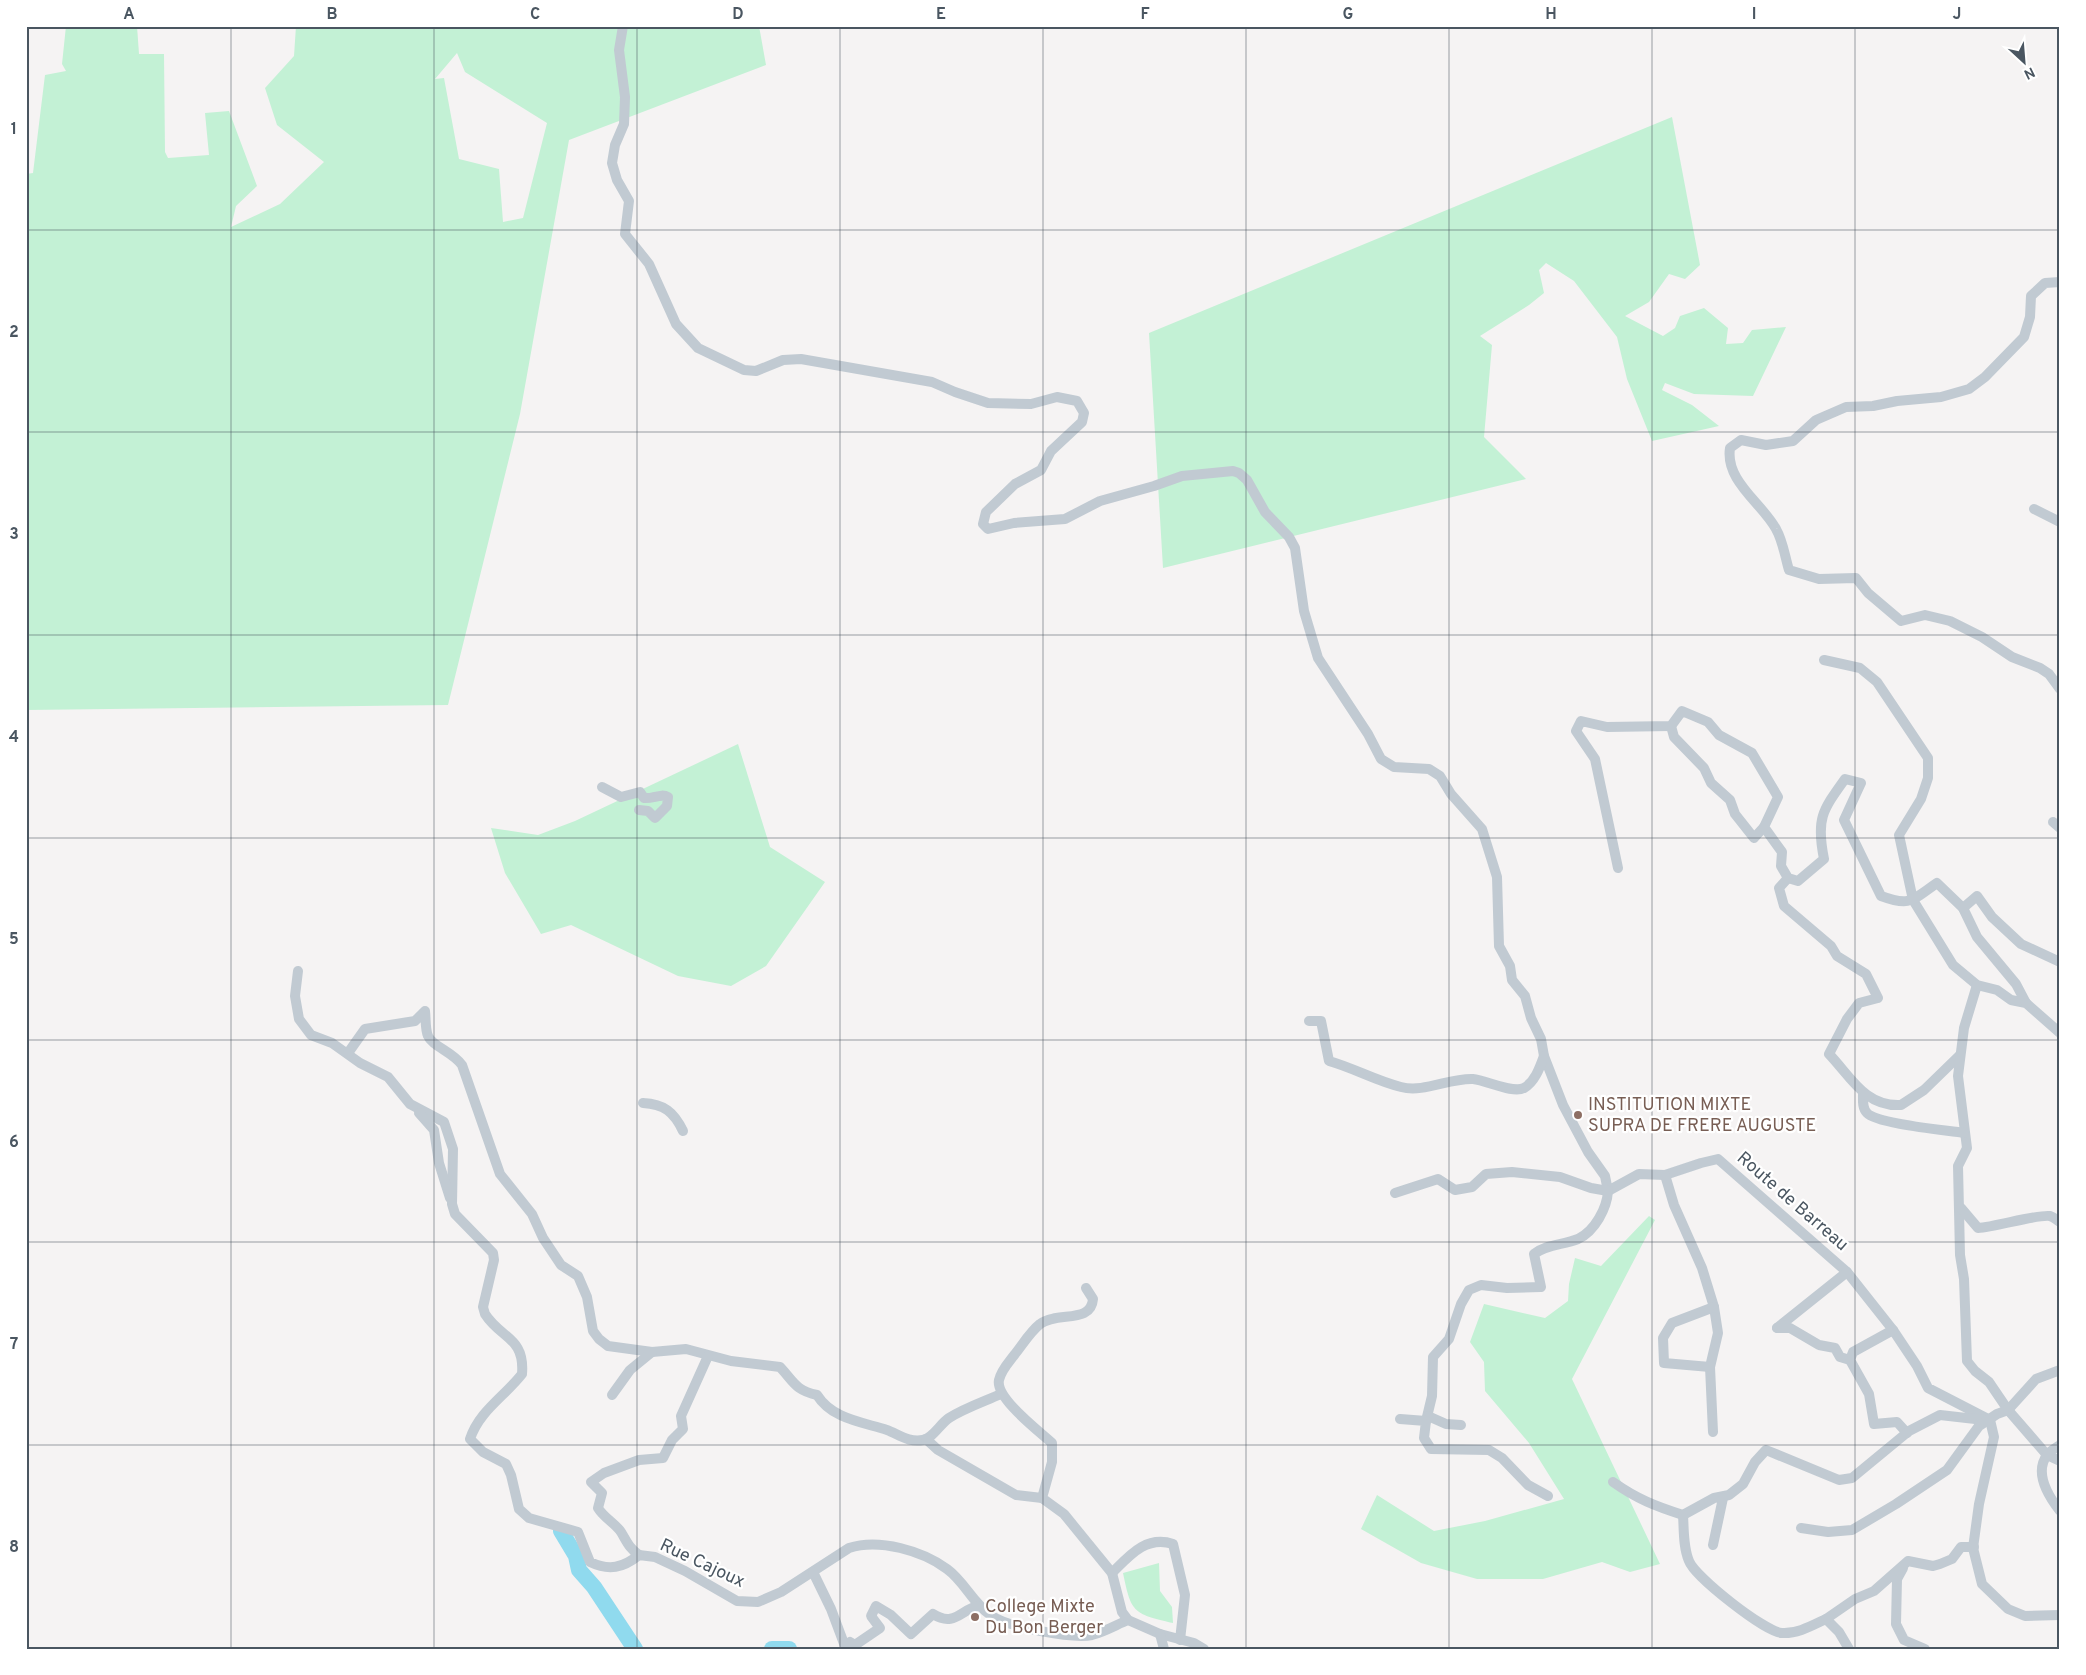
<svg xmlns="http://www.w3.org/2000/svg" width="2086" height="1675" viewBox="0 0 2086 1675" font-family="Overpass,sans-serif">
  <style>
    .green { fill: #c3f1d5; fill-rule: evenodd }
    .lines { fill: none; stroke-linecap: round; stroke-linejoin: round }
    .river { stroke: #90daee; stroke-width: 16 }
    .street { stroke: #c1cad2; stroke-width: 10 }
    .grid { fill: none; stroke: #4a5661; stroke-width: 1; stroke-opacity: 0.55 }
    .education-dot { fill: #8d6e63; stroke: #fff; stroke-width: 2 }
    .labels { text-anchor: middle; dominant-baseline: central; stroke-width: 4.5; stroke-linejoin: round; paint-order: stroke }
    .education-label { font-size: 18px; fill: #785e54; stroke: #fff; text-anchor: start }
    .street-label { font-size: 18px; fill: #4a5661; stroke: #fff }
    .neatline { fill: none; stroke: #4a5661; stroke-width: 2 }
    .grid-label { font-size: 16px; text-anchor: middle; font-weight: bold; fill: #4a5661 }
  </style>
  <rect width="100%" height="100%" fill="#f5f3f3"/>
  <g class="green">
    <path d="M66 26H137L139 54H164L165 152 168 158 209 155 205 113 229 111 257 186 236 206 231 227 280 204 324 162 277 125 265 88 294 56 296 26H759L766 65 569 140 520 414 448 705 26 710V174L33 173 45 75 66 71 62 64ZM457 53 465 72 547 123 523 218 503 222 499 169 459 159 444 78 435 79Z"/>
    <polygon points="1672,117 1700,265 1685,279 1669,274 1649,302 1625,316 1663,336 1675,328 1680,316 1704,308 1728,328 1726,344 1743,343 1752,330 1786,327 1753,396 1694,394 1665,383 1662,390 1692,405 1719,426 1652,441 1627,379 1617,337 1574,281 1546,263 1539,270 1544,293 1529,305 1480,336 1492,345 1484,437 1526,479 1163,568 1149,333"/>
    <polygon points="738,744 770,847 825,882 766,966 731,986 678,976 571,925 541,934 505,873 491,828 538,835 575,821"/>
    <polygon points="1649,1216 1655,1220 1572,1379 1660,1564 1630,1572 1602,1562 1543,1579 1477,1579 1421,1563 1361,1529 1377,1495 1434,1531 1485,1521 1564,1499 1529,1443 1485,1391 1484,1362 1470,1342 1484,1304 1545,1318 1568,1301 1569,1284 1575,1258 1601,1266"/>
    <path d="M1159 1563 1160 1591 1172 1607 1173 1623C1132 1614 1131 1611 1123 1573Z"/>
  </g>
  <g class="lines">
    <g class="river">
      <polyline points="561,1531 576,1556 579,1570 594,1587 635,1649"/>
      <polyline points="772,1649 789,1649"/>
    </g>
    <g class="street">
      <polyline points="623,26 619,50 625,97 624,124 615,145 612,163 617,180 629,201 625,234 649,264 676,324 698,348 744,370 756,371 783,360 801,359 932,382 955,392 988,403 1031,404 1057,397 1077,401 1084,413 1082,422 1051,451 1041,470 1015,484 986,512 983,524 988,529 1014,523 1065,519 1100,501 1154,486 1182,476 1233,471 1239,473 1247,480 1265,512 1289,537 1295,548 1304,611 1318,658 1368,734 1381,759 1394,767 1429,769 1440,776 1451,794 1482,829 1497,877 1499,946 1510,966 1512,980 1525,996 1531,1018 1541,1039 1544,1056 1563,1105 1588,1152 1605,1176 1608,1191 1639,1174 1665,1175 1701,1163 1718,1159 1847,1272 1893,1330 1917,1366 1928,1388 1990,1420"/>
      <path d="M2060 282 2045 283 2031 296 2030 317 2024 337 1985 377 1969 389 1941 397 1897 401 1873 406 1846 407 1816 420 1793 441 1766 445 1741 440 1730 448C1725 481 1762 503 1776 529 1783 541 1785 557 1789 570L1819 579 1856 578 1868 593 1901 621 1925 615 1950 621 1982 637 2012 657 2040 668 2049 674 2060 689"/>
      <polyline points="2034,509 2060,522"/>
      <polyline points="1824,660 1860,668 1877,682 1928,758 1928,778 1921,799 1899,835 1913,900 1953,965 1977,985 1997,990 2011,1000 2026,1003 2060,1033"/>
      <polyline points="1671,726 1674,737 1704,768 1711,783 1730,800 1735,814 1754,838 1764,827"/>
      <path d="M602 787 621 797 640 792 644 798C653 799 661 793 668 797L667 806 655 818 648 811 639 810"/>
      <polyline points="2053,822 2060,828"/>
      <path d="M1618 868 1595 759 1576 731 1581 721 1607 727 1671 726 1682 711 1708 722 1719 735 1752 753 1778 797 1764 827 1782 852 1781 866 1788 878 1798 881 1824 859C1816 819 1822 811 1845 779L1861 783 1844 820 1881 896C1911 907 1912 900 1937 883L1963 908 1977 937 2016 984 2026 1003"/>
      <path d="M1788 878 1779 888 1784 906 1831 946 1837 956 1866 974 1878 998 1859 1003 1847 1019 1829 1054C1851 1077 1865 1107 1901 1105L1924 1090 1960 1055"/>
      <polyline points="1963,908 1977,896 1992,917 2021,944 2060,962"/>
      <path d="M298 971 295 996 299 1019 311 1035 332 1043 360 1063 388 1077 410 1104 444 1122 453 1149 452 1204 455 1214 493 1253 494 1260 483 1307 485 1314C501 1339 525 1337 522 1374 505 1396 479 1411 470 1439L483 1452 506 1464 511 1475 519 1509 529 1518 578 1532 590 1562C609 1571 623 1568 639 1555L655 1557 685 1571 737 1601 758 1602 781 1592 849 1548C879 1538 923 1551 947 1569 965 1582 973 1604 992 1616 1008 1627 1073 1639 1092 1635 1104 1632 1116 1625 1128 1620"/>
      <polyline points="1977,985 1964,1028 1958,1076 1967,1148 1958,1166 1960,1255 1964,1279 1967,1361 1975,1371 1989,1382 2008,1410 2047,1455 2060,1461"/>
      <path d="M1309 1021H1321L1329 1061C1354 1068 1376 1081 1401 1087 1424 1093 1449 1078 1473 1079 1486 1080 1513 1094 1524 1088 1535 1082 1540 1067 1544 1056"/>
      <path d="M348 1053 365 1029 415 1021 425 1011C426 1019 425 1029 428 1036 432 1046 453 1052 462 1065L500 1174 532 1214 543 1238 561 1265 578 1276 587 1297 593 1331 599 1339 608 1346 652 1352 686 1349 731 1361 780 1367C794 1382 795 1390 817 1395 832 1419 862 1422 887 1430 898 1434 909 1443 923 1440 933 1438 940 1424 949 1418 965 1408 983 1402 1001 1394"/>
      <path d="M1863 1094C1863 1100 1862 1108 1867 1113 1877 1124 1945 1130 1964 1133"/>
      <path d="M643 1103C664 1104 674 1112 683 1131"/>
      <polyline points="419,1113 434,1130 439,1163 450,1198"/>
      <polyline points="1665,1175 1674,1205 1702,1268 1714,1307 1718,1333 1710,1367 1713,1432"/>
      <path d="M1395 1193 1438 1179 1455 1190 1472 1187 1486 1174 1512 1172 1560 1177 1591 1188 1608 1191C1607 1208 1595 1231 1578 1239 1563 1245 1547 1244 1534 1254L1541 1287 1507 1288 1481 1285 1469 1290 1461 1304 1449 1339 1433 1357 1432 1396 1426 1421"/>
      <path d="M1961 1208 1978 1228C1995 1227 2038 1214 2050 1216 2053 1217 2057 1220 2060 1222"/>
      <path d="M1086 1288 1093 1299C1091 1324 1058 1311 1040 1324 1030 1332 1023 1344 1015 1354 1009 1362 1001 1370 999 1380 995 1398 1039 1431 1052 1443V1462L1042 1498 1064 1514 1112 1573 1122 1612 1128 1620 1160 1634 1194 1643 1204 1649"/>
      <polyline points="1777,1328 1847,1272"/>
      <polyline points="1777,1328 1790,1328 1819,1345 1835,1348 1840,1357 1850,1360"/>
      <polyline points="1893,1330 1853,1352 1850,1360 1869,1394 1874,1424 1897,1422 1907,1433"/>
      <polyline points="1710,1367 1664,1363 1663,1338 1672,1323 1714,1307"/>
      <polyline points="612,1395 630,1370 652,1352"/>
      <polyline points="1428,1416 1446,1424 1461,1425"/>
      <polyline points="1400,1419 1426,1421 1424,1438 1431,1449 1489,1450 1502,1458 1528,1485 1548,1496"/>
      <polyline points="1990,1420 1994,1437 1979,1504 1973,1548 1982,1584 2008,1609 2025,1616 2060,1615"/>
      <polyline points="926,1439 938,1450 1016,1495 1042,1498"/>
      <path d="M2060 1445C2056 1448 2050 1451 2047 1455 2034 1473 2049 1497 2060 1511"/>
      <path d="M1613 1482C1637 1499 1655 1506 1683 1515L1714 1498 1729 1495 1743 1484 1755 1462 1766 1450 1839 1480 1852 1478 1909 1431 1940 1415 1984 1420"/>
      <path d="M1683 1515C1684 1529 1683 1547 1689 1561 1695 1577 1765 1632 1782 1633 1798 1634 1813 1625 1826 1619L1839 1632 1849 1649"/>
      <polyline points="1801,1528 1828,1532 1852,1530 1896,1504 1947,1470 1979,1426 1997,1414 2008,1410 2036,1379 2060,1370"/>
      <polyline points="1713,1545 1723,1498"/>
      <path d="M639 1555C629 1548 627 1542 621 1532 615 1523 604 1518 598 1508L602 1493 591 1482 604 1473 639 1460 663 1458 672 1440 683 1429 681 1416 708 1356"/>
      <polyline points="1903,1568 1897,1579 1896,1624 1904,1640 1925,1649"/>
      <polyline points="813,1572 831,1609 846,1649"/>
      <path d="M1112 1573C1129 1556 1146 1535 1173 1544L1185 1595 1180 1640"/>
      <polyline points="1826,1619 1855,1599 1874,1591 1908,1561 1933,1566 1940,1564 1952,1559 1961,1547 1974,1547"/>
      <polyline points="1160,1634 1164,1649"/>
      <path d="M845 1647 850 1642 855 1645 880 1628 871 1616 876 1606 891 1615 911 1634 933 1614C955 1628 962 1608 979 1606"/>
    </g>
  </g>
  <path class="grid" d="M231 26V1649M434 26V1649M637 26V1649M840 26V1649M1043 26V1649M1246 26V1649M1449 26V1649M1652 26V1649M1855 26V1649M26 230H2060M26 432H2060M26 635H2060M26 838H2060M26 1040H2060M26 1242H2060M26 1445H2060"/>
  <g class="education-dot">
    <circle cx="1578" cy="1115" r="5"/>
    <circle cx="975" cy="1617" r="5"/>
  </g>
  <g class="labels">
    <g class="education-label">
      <text x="1588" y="1105">INSTITUTION MIXTE<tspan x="1588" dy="21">SUPRA DE FRERE AUGUSTE</tspan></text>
      <text x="985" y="1607">College Mixte<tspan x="985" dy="21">Du Bon Berger</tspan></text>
    </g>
    <g class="street-label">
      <text transform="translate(1792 1202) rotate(41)">Route de Barreau</text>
      <text transform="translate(702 1564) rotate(25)">Rue Cajoux</text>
    </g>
  </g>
  <rect width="2086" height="1675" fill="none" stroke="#ffffff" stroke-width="55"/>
  <g transform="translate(2024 62) rotate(154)" stroke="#ffffff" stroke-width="4" paint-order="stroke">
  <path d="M0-4L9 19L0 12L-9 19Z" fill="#4a5661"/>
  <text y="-8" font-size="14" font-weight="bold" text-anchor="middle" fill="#4a5661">N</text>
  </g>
  <rect x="28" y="28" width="2030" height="1620" class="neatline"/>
  <g class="grid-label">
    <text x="129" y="19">A</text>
    <text x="332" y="19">B</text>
    <text x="535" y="19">C</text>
    <text x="738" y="19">D</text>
    <text x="941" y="19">E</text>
    <text x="1145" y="19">F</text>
    <text x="1348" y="19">G</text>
    <text x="1551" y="19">H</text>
    <text x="1754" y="19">I</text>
    <text x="1957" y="19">J</text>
    <text x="14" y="134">1</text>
    <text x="14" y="337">2</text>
    <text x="14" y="539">3</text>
    <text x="14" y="742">4</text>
    <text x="14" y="944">5</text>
    <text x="14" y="1147">6</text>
    <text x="14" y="1349">7</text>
    <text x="14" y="1552">8</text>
  </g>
</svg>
